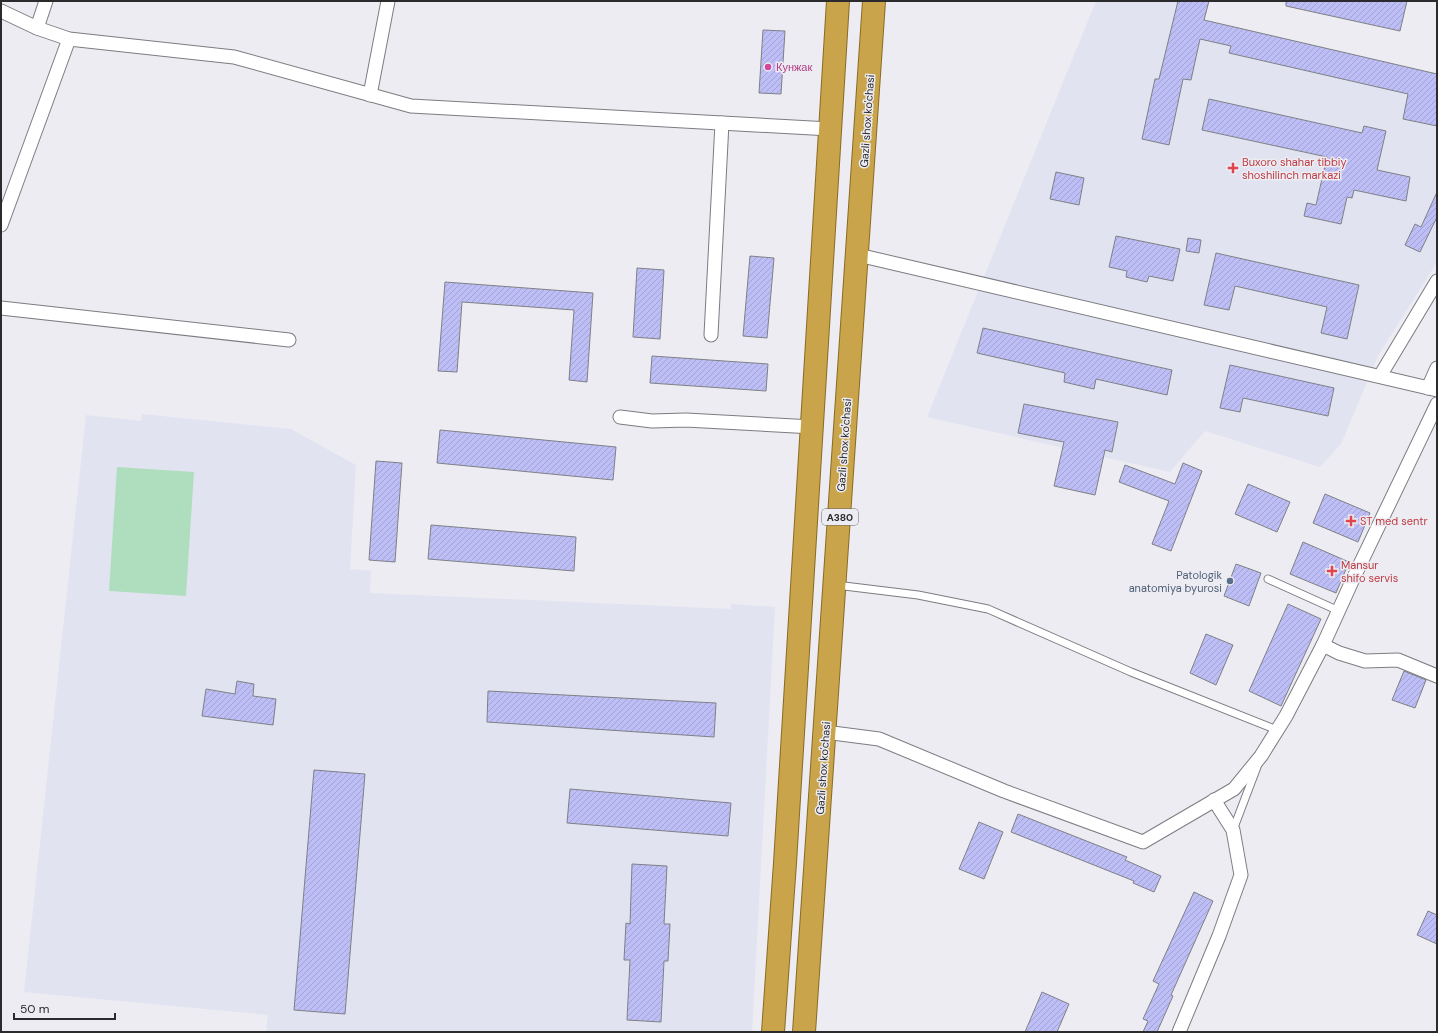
<svg xmlns="http://www.w3.org/2000/svg" width="1438" height="1033" viewBox="0 0 1438 1033" font-family="'DM Sans',sans-serif">
  <style>
    .built { fill: #e2e3f1 }
    .pitch { fill: #afdebe }
    .building { fill: url(#building-hatch); stroke: #7f8085 }
    .lines { fill: none; stroke-linecap: round; stroke-linejoin: round }
    .service-casing { stroke: #7c7c82; stroke-width: 9 }
    .minor-casing { stroke: #7c7c82; stroke-width: 15 }
    .trunk-casing { stroke: #896b23; stroke-width: 24 }
    .service { stroke: #fff; stroke-width: 7 }
    .minor { stroke: #fff; stroke-width: 13 }
    .trunk { stroke: #caa44b; stroke-width: 22 }
    .hotel-dot { fill: #d1479c; stroke: #ececf2; stroke-width: 1.5 }
    .health-dot { fill: #e0444e; stroke: #ececf2; stroke-width: 1.5 }
    .service-dot { fill: #5c6f8a; stroke: #ececf2; stroke-width: 1.5 }
    .labels { text-anchor: middle; dominant-baseline: central; stroke-width: 3; stroke-linejoin: round; paint-order: stroke }
    .shield { fill: #ececf2; stroke: #656568; stroke-width: 1 }
    .shield-label { font-size: 10px; font-weight: bold; fill: #2b2b2d }
    .hotel-label { font-size: 11px; fill: #b23c85; stroke: #ececf2; text-anchor: start }
    .street-label { font-size: 11px; fill: #2b2b2d; stroke: #ececf2 }
    .health-label { font-size: 11px; fill: #be3a42; stroke: #ececf2; text-anchor: start }
    .service-label { font-size: 11px; fill: #4e5e75; stroke: #ececf2; text-anchor: end }
  </style>
  <defs>
    <pattern id="building-hatch" width="6" height="6" patternUnits="userSpaceOnUse"><rect width="6" height="6" fill="#bcbef5"/><path d="M-1 1l2-2M0 6l6-6M5 7l2-2" fill="none" stroke="#a2a3d2"/></pattern>
  </defs>
  <rect width="100%" height="100%" fill="#ececf2"/>
  <g class="built">
    <polygon points="1096,1 1209,1 1205,20 1437,74 1437,262 1378,356 1341,444 1320,467 1205,431 1170,472 927,417"/>
    <polygon points="142,414 291,429 356,465 350,569 371,571 370,593 731,609 731,604 775,607 752,1032 266,1032 268,1015 24,992 86,415 141,421"/>
  </g>
  <polygon class="pitch" points="117,467 194,472 186,596 109,591"/>
  <g class="building">
    <polygon points="1178,1 1209,1 1204,20 1437,74 1437,126 1403,119 1408,94 1229,53 1231,46 1200,39 1191,80 1183,79 1169,145 1142,139 1155,79 1159,79"/>
    <polygon points="1286,1 1407,1 1400,31 1286,6"/>
    <polygon points="763,30 785,31 781,94 759,93"/>
    <polygon points="1209,99 1362,133 1364,126 1386,131 1377,170 1410,177 1406,201 1354,190 1352,198 1347,197 1341,224 1304,216 1307,203 1316,205 1327,157 1202,130"/>
    <polygon points="1056,172 1084,178 1079,205 1050,199"/>
    <polygon points="1437,192 1437,217 1420,252 1405,245 1415,224 1421,227"/>
    <polygon points="1116,236 1180,249 1173,281 1149,276 1147,282 1126,277 1127,271 1109,267"/>
    <polygon points="1188,238 1201,240 1199,253 1186,251"/>
    <polygon points="1216,253 1359,285 1347,339 1321,333 1327,307 1235,286 1229,310 1204,305"/>
    <polygon points="750,256 774,258 767,338 743,336"/>
    <polygon points="637,268 664,270 660,339 633,337"/>
    <polygon points="445,282 593,293 587,382 569,380 574,310 462,302 457,372 438,371"/>
    <polygon points="983,328 1172,370 1167,395 1096,379 1094,389 1064,382 1065,373 977,353"/>
    <polygon points="652,356 768,364 766,391 650,383"/>
    <polygon points="1230,365 1334,388 1328,416 1243,398 1240,412 1220,408"/>
    <polygon points="1024,404 1118,422 1112,452 1105,450 1095,495 1054,486 1064,442 1018,433"/>
    <polygon points="440,430 616,447 613,480 437,463"/>
    <polygon points="376,461 402,463 395,562 369,560"/>
    <polygon points="1183,463 1202,471 1171,551 1152,544 1169,501 1119,482 1125,465 1175,484"/>
    <polygon points="1248,484 1290,502 1277,532 1235,514"/>
    <polygon points="1325,494 1370,513 1358,542 1313,523"/>
    <polygon points="431,525 576,537 574,571 428,559"/>
    <polygon points="1303,542 1349,562 1336,593 1290,574"/>
    <polygon points="1236,564 1261,573 1249,606 1224,596"/>
    <polygon points="1288,604 1321,619 1281,706 1249,691"/>
    <polygon points="1206,634 1233,645 1216,685 1190,673"/>
    <polygon points="1404,671 1426,680 1415,708 1392,700"/>
    <polygon points="237,681 254,684 253,696 276,699 273,725 202,716 206,689 235,694"/>
    <polygon points="488,691 716,703 714,737 487,722"/>
    <polygon points="314,770 365,774 345,1014 294,1010"/>
    <polygon points="570,789 731,803 728,836 567,823"/>
    <polygon points="1018,814 1127,857 1125,860 1161,876 1154,892 1133,883 1134,881 1011,832"/>
    <polygon points="979,822 1003,832 984,879 959,869"/>
    <polygon points="632,864 667,866 664,924 670,924 668,961 664,961 661,1022 627,1020 630,960 624,960 626,923 630,924"/>
    <polygon points="1194,892 1213,901 1171,995 1173,996 1157,1032 1143,1032 1148,1021 1143,1019 1159,984 1153,981"/>
    <polygon points="1428,911 1437,915 1437,944 1417,935"/>
    <polygon points="1042,992 1069,1004 1057,1032 1025,1032"/>
  </g>
  <g class="lines">
    <g class="service-casing">
      <g id="service">
        <polyline points="1268,579 1339,611"/>
        <polyline points="836,585 918,595 988,609 1131,672 1277,730"/>
        <polyline points="1233,830 1257,767"/>
      </g>
    </g>
    <g class="minor-casing">
      <g id="minor">
        <polyline points="1,11 37,28 69,39 234,57 411,106 830,129"/>
        <polyline points="37,28 46,1"/>
        <polyline points="370,95 388,1"/>
        <polyline points="1,225 69,39"/>
        <polyline points="858,255 1437,390"/>
        <polyline points="1,308 289,340"/>
        <polyline points="711,335 722,123"/>
        <polyline points="1380,376 1437,281"/>
        <polyline points="1428,388 1437,368"/>
        <polyline points="620,417 652,421 686,420 813,427"/>
        <polyline points="1323,645 1339,653 1365,661 1398,660 1437,676"/>
        <polyline points="825,732 879,739 1004,791 1143,842 1234,789 1261,756 1286,716 1323,645 1353,579 1437,404"/>
        <polyline points="1179,1032 1219,936 1241,875 1233,830 1214,800"/>
      </g>
    </g>
    <g class="trunk-casing">
      <g id="trunk">
        <polyline points="773,1032 785,863 838,1"/>
        <polyline points="804,1032 874,1"/>
      </g>
    </g>
    <use href="#service" class="service"/>
    <use href="#minor" class="minor"/>
    <use href="#trunk" class="trunk"/>
  </g>
  <circle class="hotel-dot" cx="768" cy="67" r="4"/>
  <g class="health-dot">
    <path d="M1231 162h4v4h4v4h-4v4h-4v-4h-4v-4h4z"/>
    <path d="M1349 515h4v4h4v4h-4v4h-4v-4h-4v-4h4z"/>
    <path d="M1330 565h4v4h4v4h-4v4h-4v-4h-4v-4h4z"/>
  </g>
  <circle class="service-dot" cx="1230" cy="581" r="4"/>
  <g class="labels">
    <rect class="shield" x="822" y="509" width="36" height="16" rx="3"/>
    <g class="shield-label">
      <text x="840" y="517">A380</text>
    </g>
    <g class="hotel-label">
      <text x="776" y="67">Кунжак</text>
    </g>
    <g class="street-label">
      <text transform="translate(867 121) rotate(-86)">Gazli shox ko'chasi</text>
      <text transform="translate(844 445) rotate(-86)">Gazli shox ko'chasi</text>
      <text transform="translate(823 768) rotate(-86)">Gazli shox ko'chasi</text>
    </g>
    <g class="health-label">
      <text x="1242" y="162">Buxoro shahar tibbiy<tspan x="1242" dy="13">shoshilinch markazi</tspan></text>
      <text x="1360" y="521">ST med sentr</text>
      <text x="1341" y="565">Mansur<tspan x="1341" dy="13">shifo servis</tspan></text>
    </g>
    <g class="service-label">
      <text x="1222" y="575">Patologik<tspan x="1222" dy="13">anatomiya byurosi</tspan></text>
    </g>
  </g>
  <rect width="1438" height="1033" fill="none" stroke="#2b2b2d" stroke-width="4"/>
  <path d="M14 1013v6h101v-6" fill="none" stroke="#2b2b2d" stroke-width="2"/>
  <text x="20" y="1013" font-size="12" fill="#2b2b2d" stroke="#ececf2" stroke-width="3" paint-order="stroke">50 m</text>
</svg>
